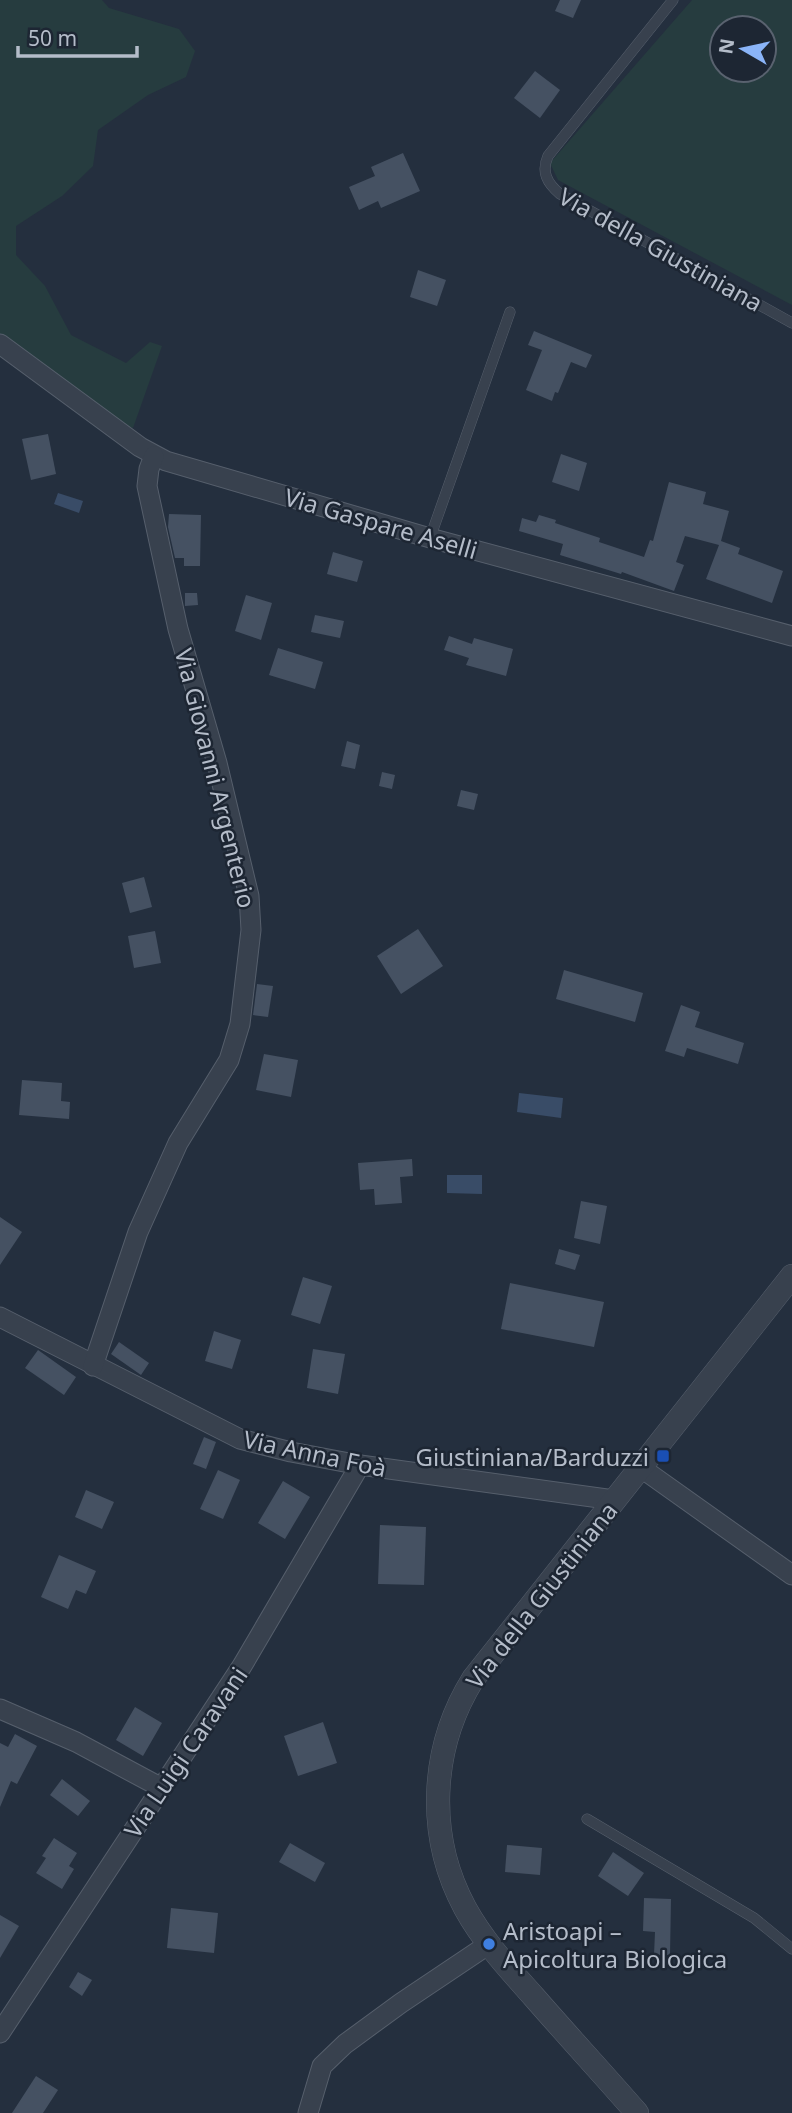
<svg xmlns="http://www.w3.org/2000/svg" width="792" height="2113" viewBox="0 0 792 2113" font-family="'Noto Sans',sans-serif">
  <style>
    .green { fill: #263c3f; fill-rule: evenodd }
    .water { fill: #394c67 }
    .building { fill: #455162 }
    .lines { fill: none; stroke-linecap: round; stroke-linejoin: round }
    .service-casing { stroke: #565f6c; stroke-width: 11 }
    .minor-casing { stroke: #565f6c; stroke-width: 21 }
    .tertiary-casing { stroke: #565f6c; stroke-width: 24 }
    .service { stroke: #38414e; stroke-width: 10 }
    .minor { stroke: #38414e; stroke-width: 19 }
    .tertiary { stroke: #38414e; stroke-width: 23 }
    .transit-dot { fill: #1a4fb4; stroke: #1d2633; stroke-width: 2.5 }
    .shop-dot { fill: #3f7fe0; stroke: #1d2633; stroke-width: 2.5 }
    .labels { text-anchor: middle; dominant-baseline: central; stroke-width: 5; stroke-linejoin: round; paint-order: stroke }
    .street-label { font-size: 24px; fill: #b4bcc9; stroke: #1d2633 }
    .poi-label { font-size: 24px; fill: #b4bcc9; stroke: #1d2633; text-anchor: end }
  </style>
  <rect width="100%" height="100%" fill="#242f3e"/>
  <g class="green">
    <polygon points="0,0 102,0 109,8 179,29 195,51 186,77 148,95 98,130 93,166 62,196 16,226 16,255 45,286 71,335 126,363 150,342 162,346 133,428 124,425 0,335"/>
    <path d="M692 0H792V305L558 180 550 163ZM722 28H764V70H722Z"/>
  </g>
  <g class="water">
    <polygon points="58,493 83,501 79,513 54,504"/>
    <polygon points="519,1093 563,1098 561,1118 517,1112"/>
    <polygon points="447,1175 482,1175 482,1194 447,1193"/>
  </g>
  <g class="building">
    <polygon points="560,0 581,0 573,18 555,11"/>
    <polygon points="535,71 560,90 540,118 514,98"/>
    <polygon points="403,153 420,191 381,208 378,201 359,210 349,187 375,176 371,167"/>
    <polygon points="418,270 446,280 437,306 410,297"/>
    <polygon points="534,331 592,355 586,368 571,362 558,393 555,392 552,401 526,390 542,350 528,345"/>
    <polygon points="48,434 56,474 31,480 22,439"/>
    <polygon points="561,454 587,463 579,491 552,482"/>
    <polygon points="669,482 706,492 703,504 729,511 721,541 740,548 738,554 783,571 772,603 706,579 719,545 685,536 676,562 684,565 674,591 622,572 621,574 560,555 563,544 519,531 522,518 536,522 539,515 556,520 555,523 600,538 599,542 644,557 650,540 653,541"/>
    <polygon points="169,514 201,515 200,566 184,566 184,558 175,558 168,527"/>
    <polygon points="333,552 363,561 357,582 327,574"/>
    <polygon points="185,593 197,593 198,605 185,606"/>
    <polygon points="246,595 272,603 261,640 235,631"/>
    <polygon points="315,615 344,621 340,638 311,632"/>
    <polygon points="449,636 472,644 474,638 513,649 506,676 466,665 469,658 444,650"/>
    <polygon points="278,648 323,662 315,689 269,675"/>
    <polygon points="347,741 360,745 355,769 341,766"/>
    <polygon points="382,772 395,775 392,789 379,786"/>
    <polygon points="461,790 478,794 474,810 457,806"/>
    <polygon points="144,877 152,907 130,913 122,883"/>
    <polygon points="418,929 443,966 401,994 377,956"/>
    <polygon points="155,931 161,963 134,968 128,936"/>
    <polygon points="564,970 643,993 635,1022 556,999"/>
    <polygon points="257,984 273,986 268,1017 253,1015"/>
    <polygon points="681,1005 700,1012 695,1027 744,1043 738,1064 687,1048 684,1057 665,1051"/>
    <polygon points="264,1054 298,1060 291,1097 256,1090"/>
    <polygon points="22,1080 62,1083 61,1101 70,1102 69,1119 19,1115"/>
    <polygon points="412,1159 413,1176 400,1177 402,1203 375,1205 374,1189 360,1190 358,1163"/>
    <polygon points="581,1201 607,1206 600,1244 574,1238"/>
    <polygon points="0,1217 22,1232 0,1265"/>
    <polygon points="559,1249 580,1255 575,1270 555,1264"/>
    <polygon points="303,1277 332,1286 320,1324 291,1315"/>
    <polygon points="510,1283 604,1302 594,1347 501,1329"/>
    <polygon points="214,1331 241,1340 232,1369 205,1361"/>
    <polygon points="119,1342 149,1363 141,1375 111,1354"/>
    <polygon points="313,1349 345,1354 338,1394 307,1388"/>
    <polygon points="38,1350 76,1377 64,1395 25,1368"/>
    <polygon points="204,1437 216,1442 206,1469 193,1464"/>
    <polygon points="218,1470 240,1480 223,1519 200,1509"/>
    <polygon points="283,1481 310,1497 285,1539 258,1523"/>
    <polygon points="86,1490 114,1502 102,1529 75,1517"/>
    <polygon points="380,1525 426,1527 424,1585 378,1584"/>
    <polygon points="59,1555 96,1571 86,1594 76,1590 68,1609 41,1597"/>
    <polygon points="135,1707 162,1723 143,1756 116,1740"/>
    <polygon points="323,1722 337,1763 298,1776 284,1736"/>
    <polygon points="15,1734 37,1746 17,1784 11,1781 0,1807 0,1743 8,1747"/>
    <polygon points="62,1779 90,1801 78,1816 50,1795"/>
    <polygon points="54,1838 77,1853 69,1866 74,1869 62,1889 36,1873 46,1858 42,1856"/>
    <polygon points="290,1843 325,1863 315,1882 279,1862"/>
    <polygon points="507,1845 542,1848 540,1875 505,1872"/>
    <polygon points="613,1852 644,1873 628,1896 598,1876"/>
    <polygon points="644,1898 671,1899 670,1955 654,1955 655,1932 643,1931"/>
    <polygon points="171,1908 218,1913 214,1953 167,1948"/>
    <polygon points="0,1915 19,1926 0,1958"/>
    <polygon points="78,1972 92,1980 82,1996 69,1987"/>
    <polygon points="36,2076 58,2090 43,2113 12,2113"/>
  </g>
  <g class="lines">
    <g class="service-casing">
      <g id="service">
        <path d="M673 0 548 156C541 172 547 183 560 194L792 323"/>
        <polyline points="430,538 510,312"/>
        <polyline points="587,1819 754,1918 792,1949"/>
      </g>
    </g>
    <g class="minor-casing">
      <g id="minor">
        <polyline points="0,344 140,447 166,461 430,538 792,636"/>
        <polyline points="0,1317 240,1439 291,1452 360,1465 614,1500"/>
        <polyline points="93,1366 138,1232 178,1143 229,1060 240,1024 251,930 249,896 217,763 178,629 147,486 149,469 154,456"/>
        <polyline points="640,1467 792,1575"/>
        <polyline points="0,1709 76,1742 160,1787"/>
        <polyline points="0,2033 242,1666 360,1465"/>
        <polyline points="308,2113 322,2066 345,2044 401,2003 489,1944"/>
      </g>
    </g>
    <g class="tertiary-casing">
      <path id="tertiary" d="M637 2113C603 2074 568 2036 534 1997 509 1969 483 1941 465 1908 426 1836 430 1748 473 1679L792 1276"/>
    </g>
    <use href="#service" class="service"/>
    <use href="#minor" class="minor"/>
    <use href="#tertiary" class="tertiary"/>
  </g>
  <rect class="transit-dot" x="656" y="1449" width="14" height="14" rx="3.5"/>
  <circle class="shop-dot" cx="489" cy="1944" r="7"/>
  <g class="labels">
    <g class="street-label">
      <text transform="translate(661 249) rotate(29)">Via della Giustiniana</text>
      <text transform="translate(381 523) rotate(16)">Via Gaspare Aselli</text>
      <text transform="translate(216 778) rotate(76)">Via Giovanni Argenterio</text>
      <text transform="translate(315 1453) rotate(12)">Via Anna Foà</text>
      <text transform="translate(541 1595) rotate(-52)">Via della Giustiniana</text>
      <text transform="translate(185 1752) rotate(-56)">Via Luigi Caravani</text>
    </g>
    <g class="poi-label">
      <text x="649" y="1456">Giustiniana/Barduzzi</text>
      <text x="503" y="1930" text-anchor="start">Aristoapi –<tspan x="503" dy="28">Apicoltura Biologica</tspan></text>
    </g>
  </g>
  <g transform="translate(743 49) rotate(279)"><circle r="33" fill="#1d2633" stroke="#59626f" stroke-width="2"/>
  <path d="M0-5L12 26L0 18L-12 26Z" fill="#8ab4f8"/>
  <text y="-10" font-size="19" font-weight="bold" text-anchor="middle" fill="#b4bcc9">N</text>
  </g>
  <path d="M18 46v10h119v-10" fill="none" stroke="#b4bcc9" stroke-width="3.5"/>
  <text x="28" y="46" font-size="21" fill="#b4bcc9" stroke="#1d2633" stroke-width="5" paint-order="stroke">50 m</text>
</svg>
